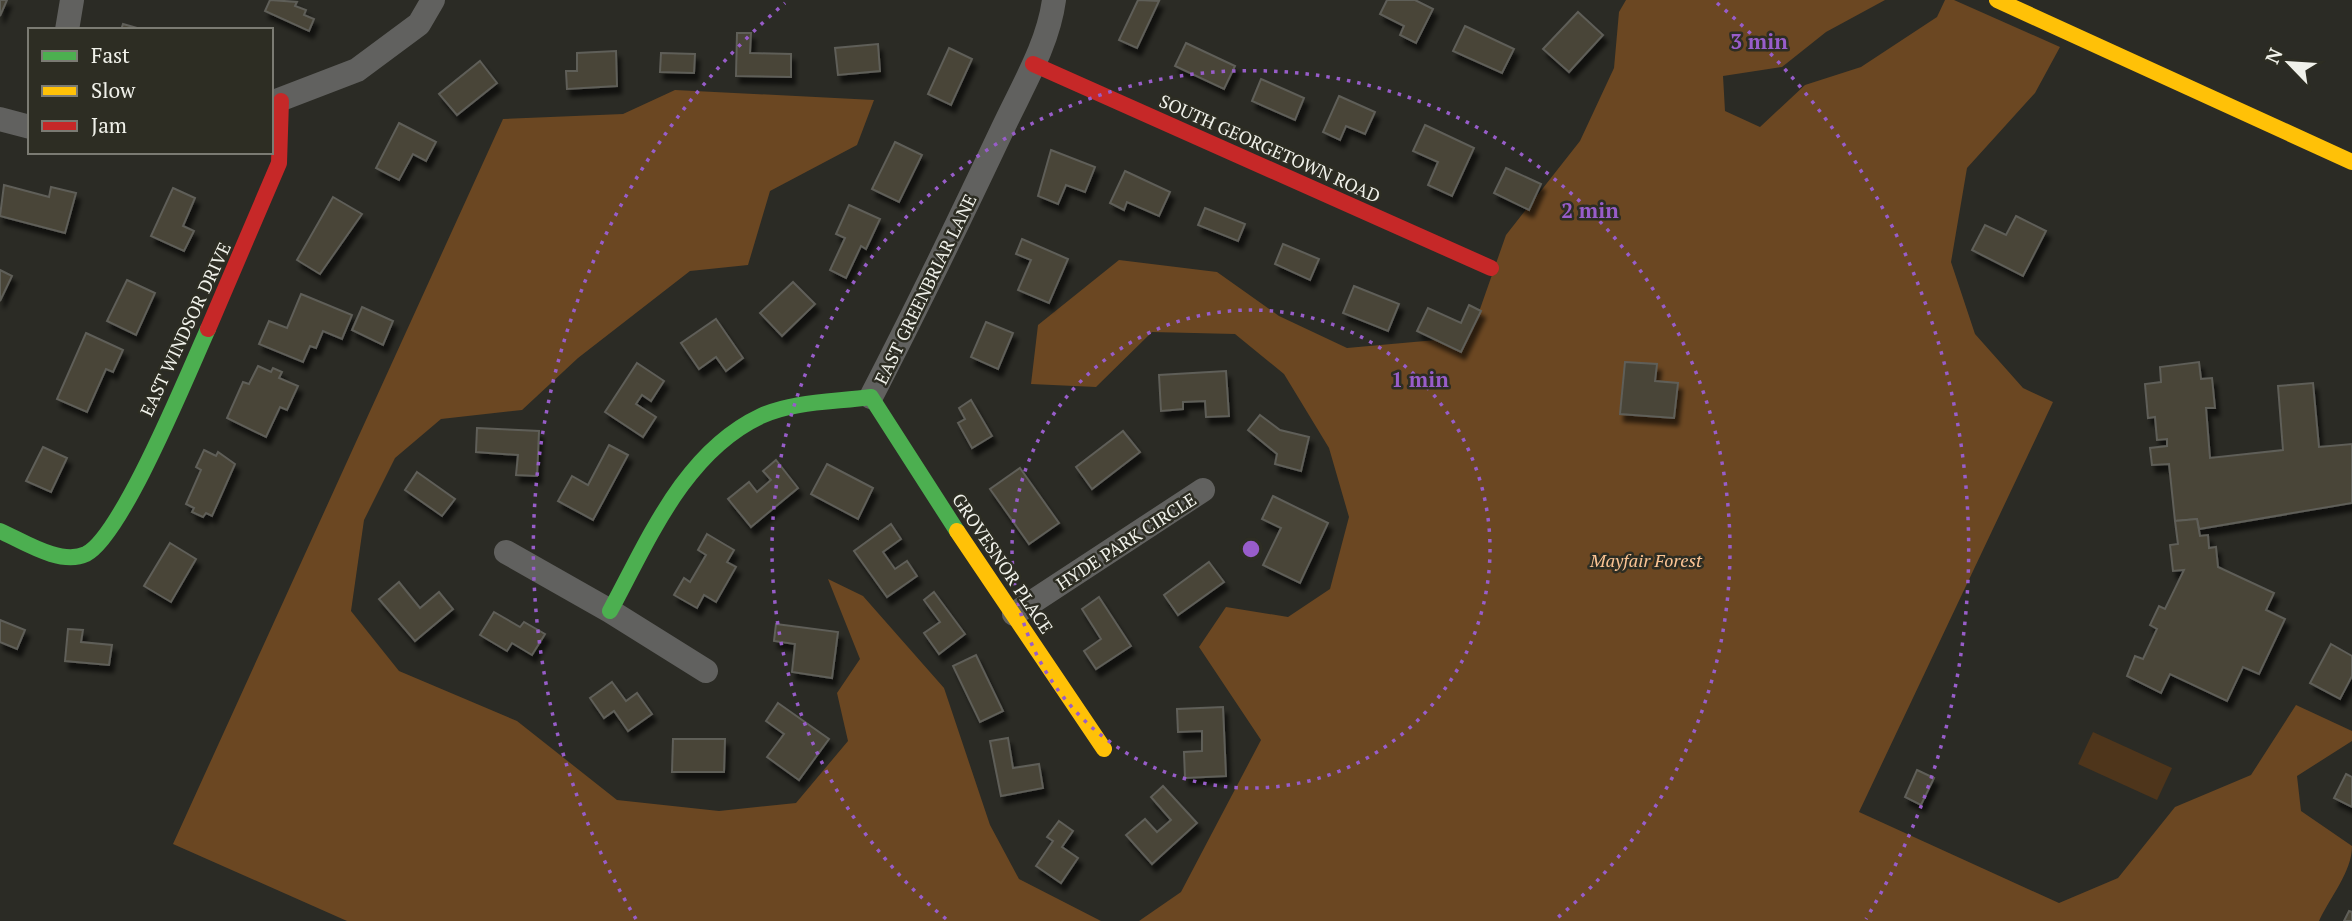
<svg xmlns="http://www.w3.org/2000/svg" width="2352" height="921" viewBox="0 0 2352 921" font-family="'PT Serif',serif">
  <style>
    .green { fill: #4e351b }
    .forest { fill: #6b4722 }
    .building { fill: #494537; stroke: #5f5e59; stroke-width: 2; filter: url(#shadow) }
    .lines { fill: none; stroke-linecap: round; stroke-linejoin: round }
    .street { stroke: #61615f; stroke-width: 24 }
    .fast { stroke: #4caf50; stroke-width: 16 }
    .slow { stroke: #ffc107; stroke-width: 16 }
    .jam { stroke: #c62828; stroke-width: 16 }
    .ring { fill: none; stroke: #985dca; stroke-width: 3.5; stroke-dasharray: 3.5 7 }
    .labels { text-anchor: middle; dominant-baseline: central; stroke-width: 5; stroke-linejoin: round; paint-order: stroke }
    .street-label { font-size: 18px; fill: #f0f1ea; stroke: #2d2d23 }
    .park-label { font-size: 18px; font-style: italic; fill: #fbc494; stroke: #2d2d23 }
    .centre { fill: #985dca; stroke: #2d2d23; stroke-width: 3.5 }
    .ring-label { font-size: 21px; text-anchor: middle; font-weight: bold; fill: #985dca; stroke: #2d2d23; stroke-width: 5; stroke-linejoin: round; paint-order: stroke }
  </style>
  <defs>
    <filter id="shadow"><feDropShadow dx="4" dy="7" stdDeviation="2" flood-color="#0009"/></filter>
  </defs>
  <rect width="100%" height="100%" fill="#2b2b25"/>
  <polygon class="green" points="2093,732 2172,768 2157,800 2078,764"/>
  <g class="forest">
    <path d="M1626 0H1885L1826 32 1782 67 1723 76 1725 111 1760 127 1805 85 1861 67 1937 17 1945 0H1954L2060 47 2035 93 1967 168 1951 262 1975 334 2023 388 2053 402 1859 812 2059 903 2118 878 2175 807 2251 775 2296 705 2352 731V741L2297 776 2301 811 2352 846C2352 872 2330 897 2319 921H1139L1181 892 1261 740 1199 647 1226 607 1288 617 1330 589 1349 517 1329 448 1284 374 1235 334 1152 332 1096 387 1031 384 1038 325 1119 260 1217 272 1279 316 1347 348 1436 340 1480 309 1506 235 1580 141 1614 68 1619 12Z"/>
    <polygon points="675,90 874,100 857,145 770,191 748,265 690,271 578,358 522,410 441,419 395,458 364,520 351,611 399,671 517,721 617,800 719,811 796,803 848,741 837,693 860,659 828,579 863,596 944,688 990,825 1019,879 1101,921 347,921 173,844 503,119 623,114"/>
  </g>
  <g class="building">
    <polygon points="0,0 7,0 0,16"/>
    <polygon points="270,0 297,2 295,6 306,10 304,15 314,19 309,31 265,11"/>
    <polygon points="1138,0 1159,1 1137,48 1119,40"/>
    <polygon points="1387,0 1415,0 1433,9 1416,43 1400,35 1404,26 1380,14"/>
    <polygon points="1578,12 1603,35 1569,72 1543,49"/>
    <polygon points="123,24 144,30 121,30"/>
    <polygon points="1465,26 1514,49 1502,73 1453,51"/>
    <polygon points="737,33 751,33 750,53 791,54 791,77 736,76"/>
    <polygon points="1186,43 1235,66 1224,89 1175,66"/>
    <polygon points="878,44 880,71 838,75 835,48"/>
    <polygon points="949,48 972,59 951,105 928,94"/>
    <polygon points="616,51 617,86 567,89 566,71 577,71 577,53"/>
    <polygon points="661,53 695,54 694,73 660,72"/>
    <polygon points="480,61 497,83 457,115 439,94"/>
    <polygon points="1261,79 1304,98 1295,120 1252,101"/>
    <polygon points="1339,96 1375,112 1365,134 1346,126 1340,140 1323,132"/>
    <polygon points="399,123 436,142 426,161 413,154 399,180 376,168"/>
    <polygon points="1425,125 1474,148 1452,196 1428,185 1438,162 1413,151"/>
    <polygon points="895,142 922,155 899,202 872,189"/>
    <polygon points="1051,150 1095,167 1085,192 1066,185 1058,204 1038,196"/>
    <polygon points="1506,168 1541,184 1529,210 1494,193"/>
    <polygon points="1125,171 1170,192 1159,216 1127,202 1124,210 1110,203"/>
    <polygon points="4,185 49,197 51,187 76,193 65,233 0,216"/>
    <polygon points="173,188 195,198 183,226 194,231 184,251 151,236"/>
    <polygon points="333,197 362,214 320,274 297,260"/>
    <polygon points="849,205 880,219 866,249 861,246 846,278 830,270 845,238 836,234"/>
    <polygon points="1205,208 1245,224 1238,241 1198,225"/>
    <polygon points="2016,216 2046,231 2023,276 1972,250 1985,225 2006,235"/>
    <polygon points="1022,239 1068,259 1049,303 1018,290 1031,260 1016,254"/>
    <polygon points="1283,244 1319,259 1310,280 1275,264"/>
    <polygon points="0,270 12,276 0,301"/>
    <polygon points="127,280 155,293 136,335 107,321"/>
    <polygon points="793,282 815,304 782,336 760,313"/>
    <polygon points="1354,286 1399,304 1388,331 1343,313"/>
    <polygon points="301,294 352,315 342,339 323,331 316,348 310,346 303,362 259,344 269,321 287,328"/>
    <polygon points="1469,305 1481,311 1461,352 1417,331 1428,308 1461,323"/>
    <polygon points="362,307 393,321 383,345 352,330"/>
    <polygon points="716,319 743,358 726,371 716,357 699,369 681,343"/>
    <polygon points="986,322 1013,333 998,369 971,357"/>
    <polygon points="86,333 123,350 113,372 106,369 87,412 57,399"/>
    <polygon points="1625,362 1657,364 1655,381 1678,383 1674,418 1620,414"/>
    <polygon points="2199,362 2201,379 2212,378 2215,408 2206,408 2210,458 2283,450 2278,386 2313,383 2319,447 2352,444 2352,503 2199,529 2197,519 2175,521 2169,464 2152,465 2150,448 2167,446 2167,439 2157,440 2155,417 2148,418 2145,384 2161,382 2160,367"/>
    <polygon points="637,363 664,381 651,401 642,395 636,404 656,417 643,437 605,412"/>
    <polygon points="258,366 271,372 273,368 282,372 279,378 298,386 287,410 280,407 266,437 227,418 243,382 249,384"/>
    <polygon points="1226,371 1229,416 1206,417 1205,401 1183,402 1183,409 1161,411 1159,375"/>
    <polygon points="971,400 992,436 972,448 958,423 965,419 959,408"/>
    <polygon points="1260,415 1280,430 1309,437 1301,471 1275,464 1277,454 1248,430"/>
    <polygon points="477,428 539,431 537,476 516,475 518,455 476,452"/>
    <polygon points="1123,431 1140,452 1092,489 1076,467"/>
    <polygon points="609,445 628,455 593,520 558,501 572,476 588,485"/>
    <polygon points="43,447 67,458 51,492 26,481"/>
    <polygon points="204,450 216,456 218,452 235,464 212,516 206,513 203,517 192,512 194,508 186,504 201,470 196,467"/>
    <polygon points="776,460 798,488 751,527 728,499 749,482 757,492 771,480 763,471"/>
    <polygon points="827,464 873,488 858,519 811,494"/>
    <polygon points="1020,468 1059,523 1029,544 990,489"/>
    <polygon points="417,472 455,499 442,516 405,490"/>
    <polygon points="1273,496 1328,523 1300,583 1263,565 1281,528 1262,519"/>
    <polygon points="2197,519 2200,536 2208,535 2209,548 2216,547 2218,567 2274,593 2266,610 2285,619 2259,674 2243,667 2227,701 2170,674 2161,693 2127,676 2135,656 2143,659 2157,629 2150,625 2159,606 2165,609 2184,570 2173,571 2170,545 2178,544 2175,521"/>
    <polygon points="891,524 901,539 883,552 895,569 907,561 917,576 887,597 854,551"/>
    <polygon points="707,534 734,550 727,562 736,567 716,602 704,595 697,608 674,595 684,578 690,582 706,555 698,550"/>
    <polygon points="170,543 196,559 171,602 144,586"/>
    <polygon points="1209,562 1224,582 1178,615 1164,595"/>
    <polygon points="399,582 420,608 439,592 453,609 415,641 379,599"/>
    <polygon points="934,592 965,634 939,654 924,633 940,622 924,600"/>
    <polygon points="1099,597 1131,646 1096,669 1084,651 1101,639 1082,609"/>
    <polygon points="494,612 520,627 524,622 545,634 532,655 512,643 507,651 480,635"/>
    <polygon points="0,620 25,630 17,649 0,642"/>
    <polygon points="776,624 838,632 832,678 792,672 795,644 774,641"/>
    <polygon points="68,629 83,630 81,642 112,645 109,665 65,661"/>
    <polygon points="2331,644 2352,656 2352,676 2340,699 2310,683"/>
    <polygon points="976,655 1003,711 980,722 953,666"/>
    <polygon points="612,682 626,701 637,693 652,714 628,731 614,711 604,718 590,698"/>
    <polygon points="778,703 829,739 799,780 767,757 784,734 766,721"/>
    <polygon points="1223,707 1226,776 1185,778 1184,752 1202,751 1202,731 1178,732 1177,709"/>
    <polygon points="1008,738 1013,768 1039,764 1043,788 1001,796 990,741"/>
    <polygon points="673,739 725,739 724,772 672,772"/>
    <polygon points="1917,770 1934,778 1921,805 1905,797"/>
    <polygon points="2346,774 2352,777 2352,807 2334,798"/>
    <polygon points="1163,786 1197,823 1152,864 1126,835 1145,819 1157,832 1171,820 1151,797"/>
    <polygon points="1059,821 1073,831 1062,847 1078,858 1061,883 1036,866 1053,841 1047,837"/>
    <polygon points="2349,911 2352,912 2352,921 2344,921"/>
  </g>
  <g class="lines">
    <g class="street">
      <polyline points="67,30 72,0"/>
      <polyline points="271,103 357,70 419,24 433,0"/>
      <polyline points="0,119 30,127"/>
      <path d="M871 397C917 308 960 219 1003 128 1022 87 1048 45 1054 0"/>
      <polyline points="506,552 610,611 706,671"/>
      <polyline points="1014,614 1203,490"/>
    </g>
    <g class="fast">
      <path d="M0 531C23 541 60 566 86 554 122 536 188 373 208 329"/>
      <path d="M610 611C648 541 684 452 761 416 793 401 836 402 871 397L957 531"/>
    </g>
    <g class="slow">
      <polyline points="1997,0 2352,162"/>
      <polyline points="957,531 1104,749"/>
    </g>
    <g class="jam">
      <polyline points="1033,64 1491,268"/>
      <polyline points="208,329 279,163 281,101"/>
    </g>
  </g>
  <g class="ring">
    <circle cx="1251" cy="549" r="239"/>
    <path d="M946 919A479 479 0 1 1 1556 919"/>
    <path d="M636 919A718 718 0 0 1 785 3M1717 3A718 718 0 0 1 1866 919"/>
  </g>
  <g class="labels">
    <g class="street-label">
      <text transform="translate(1270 148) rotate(24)">SOUTH GEORGETOWN ROAD</text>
      <text transform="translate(925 289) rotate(-64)">EAST GREENBRIAR LANE</text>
      <text transform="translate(185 329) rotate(-65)">EAST WINDSOR DRIVE</text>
      <text transform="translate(1126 541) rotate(-33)">HYDE PARK CIRCLE</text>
      <text transform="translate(1003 563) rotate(56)">GROVESNOR PLACE</text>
    </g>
    <g class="park-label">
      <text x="1646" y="560">Mayfair Forest</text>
    </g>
  </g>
  <circle cx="1251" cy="549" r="10" class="centre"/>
  <g class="ring-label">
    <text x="1759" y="49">3 min</text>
    <text x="1590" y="218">2 min</text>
    <text x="1420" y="387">1 min</text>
  </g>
  <rect x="28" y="28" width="245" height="126" fill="#2d2d23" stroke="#7b7b73" stroke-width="2"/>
  <rect x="42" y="51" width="35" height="10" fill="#4caf50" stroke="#7b7b73" stroke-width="2"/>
  <text x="91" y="63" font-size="21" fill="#f0f1ea">Fast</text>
  <rect x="42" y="86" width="35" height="10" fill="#ffc107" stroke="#7b7b73" stroke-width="2"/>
  <text x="91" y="98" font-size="21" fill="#f0f1ea">Slow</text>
  <rect x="42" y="121" width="35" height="10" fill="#c62828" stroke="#7b7b73" stroke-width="2"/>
  <text x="91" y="133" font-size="21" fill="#f0f1ea">Jam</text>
  <g transform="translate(2289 63) rotate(295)" stroke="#2d2d23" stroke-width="5" paint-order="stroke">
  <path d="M0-5L12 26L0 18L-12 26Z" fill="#f0f1ea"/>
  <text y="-10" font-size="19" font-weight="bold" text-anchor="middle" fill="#f0f1ea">N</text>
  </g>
</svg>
